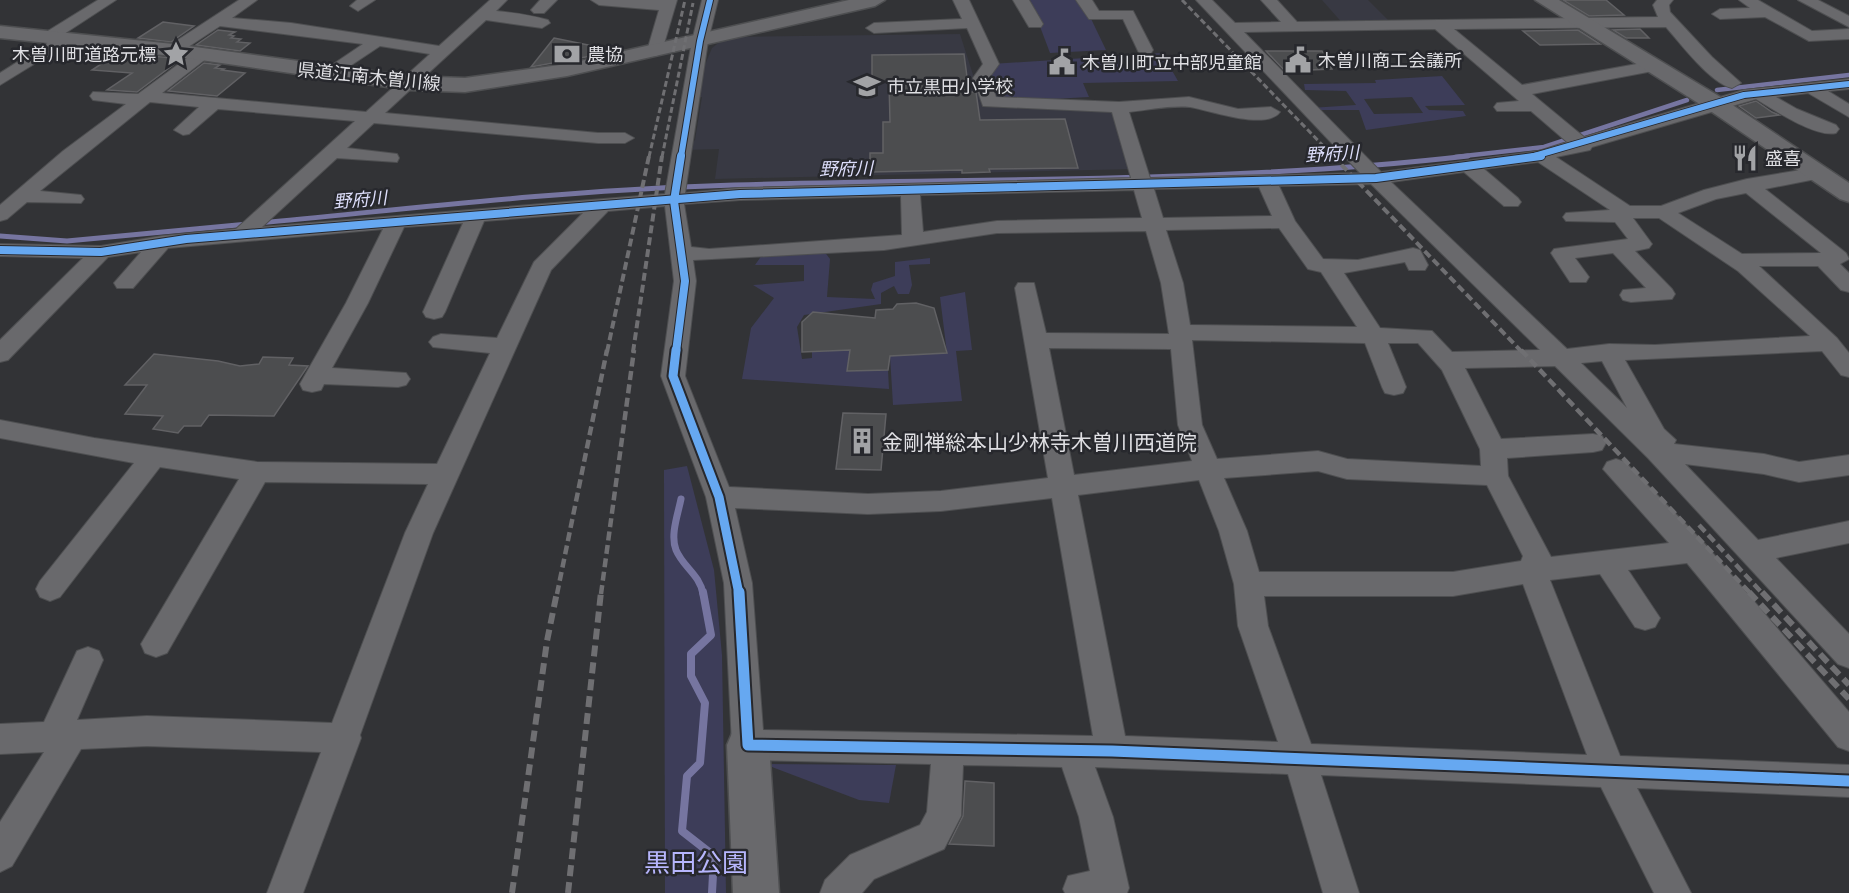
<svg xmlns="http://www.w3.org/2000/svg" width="1849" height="893" viewBox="0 0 1849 893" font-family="Lato,'Noto Sans JP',sans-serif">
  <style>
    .built { fill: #383943 }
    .green { fill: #3d3d59; fill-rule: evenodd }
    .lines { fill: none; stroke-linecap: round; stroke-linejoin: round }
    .stream-far3 { stroke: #7675a0; stroke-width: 4.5 }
    .stream-far2 { stroke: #7675a0; stroke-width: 5 }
    .stream-far1 { stroke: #7675a0; stroke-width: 7 }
    .stream { stroke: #7675a0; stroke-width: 8 }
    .building { fill: #4c4d4f; stroke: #616164; stroke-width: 1.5 }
    .street-casing { stroke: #4e4f51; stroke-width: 2 }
    .secondary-casing { stroke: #4e4f51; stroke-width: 3 }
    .street { fill: #69696c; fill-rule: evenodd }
    .secondary { fill: #69696c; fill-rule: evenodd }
    .rail-far3 { stroke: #6f6f72; stroke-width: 3; stroke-dasharray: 6 3; stroke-linecap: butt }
    .rail-far2 { stroke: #6f6f72; stroke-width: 4; stroke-dasharray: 8 4; stroke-linecap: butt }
    .rail-far1 { stroke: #6f6f72; stroke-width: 4.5; stroke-dasharray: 9 4.5; stroke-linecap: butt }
    .rail { stroke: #6f6f72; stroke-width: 6; stroke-dasharray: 11 6; stroke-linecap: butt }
    .cycleway-far3-casing { stroke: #27282d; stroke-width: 8 }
    .cycleway-far2-casing { stroke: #27282d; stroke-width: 10 }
    .cycleway-far1-casing { stroke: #27282d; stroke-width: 13 }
    .cycleway-casing { stroke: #27282d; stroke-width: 15 }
    .cycleway-far3 { stroke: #66a8f1; stroke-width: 6 }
    .cycleway-far2 { stroke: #66a8f1; stroke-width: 8 }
    .cycleway-far1 { stroke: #66a8f1; stroke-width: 9 }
    .cycleway { stroke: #66a8f1; stroke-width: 11 }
    .labels { text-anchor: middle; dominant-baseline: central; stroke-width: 5; stroke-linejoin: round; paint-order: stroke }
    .far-poi-label { font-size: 18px; fill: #dfdfe3; stroke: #27282d; text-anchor: start }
    .far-street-label { font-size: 18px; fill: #dfdfe3; stroke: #27282d }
    .far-water-label { font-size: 18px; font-style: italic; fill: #dddefb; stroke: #27282d }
    .poi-label { font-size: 21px; fill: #dfdfe3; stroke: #27282d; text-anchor: start }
    .near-park-label { font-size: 26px; fill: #b7b6fd; stroke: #27282d }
  </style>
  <rect width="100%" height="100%" fill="#323336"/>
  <g class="built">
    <polygon points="1322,0 1368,0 1389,21 1345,26"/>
    <polygon points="960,34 983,106 1119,108 1135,169 715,179 719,149 683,150 695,140 702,97 691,98 712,48 726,37"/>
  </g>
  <g class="green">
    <polygon points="1030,0 1082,0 1106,50 1050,53"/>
    <polygon points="1162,53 1178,81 1083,83 1089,97 1000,102 981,78 991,64"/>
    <path d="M1442 76 1465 105 1425 106 1429 110 1463 111 1466 116 1366 130 1359 110H1320L1310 108 1356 105 1346 91 1305 90 1304 84 1376 83 1375 80ZM1412 97 1423 113 1374 114 1364 99Z"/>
    <polygon points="824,251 830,259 827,297 875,299 871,290 873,283 895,276 895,262 930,258 930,264 909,265 912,285 909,294 898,294 894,286 881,293 881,304 804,315 797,327 802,359 812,358 812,351 850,350 847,371 888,370 889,389 742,379 751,328 774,298 753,285 804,281 804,265 755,265 762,255"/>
    <polygon points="965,292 972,350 956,351 962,401 893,405 890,356 947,353 940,297"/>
    <polygon points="687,466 714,570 722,655 726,893 665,893 664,470"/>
    <polygon points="764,764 896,765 889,803 859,800"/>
  </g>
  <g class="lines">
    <g class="stream-far3">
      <polyline points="1717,90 1849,75"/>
      <polyline points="1455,157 1544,147 1687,100"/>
    </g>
    <g class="stream-far2">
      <path d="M259 223C408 209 558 191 708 186 961 177 1216 185 1468 156"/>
      <polyline points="0,236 67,241 248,224"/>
    </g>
    <path class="stream-far1" d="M681 499C678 514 670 535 676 550 683 567 700 575 703 594"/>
    <polyline class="stream" points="703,592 711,635 691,654 691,676 705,703 700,763 687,776 682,831 714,856 712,893"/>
  </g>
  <g class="building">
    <polygon points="1563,0 1606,0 1624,15 1589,16"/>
    <polygon points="163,22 194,26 171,42 138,38"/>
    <polygon points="1640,29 1649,38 1626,38 1613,30"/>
    <polygon points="218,30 235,32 229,35 234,36 231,38 241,39 237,42 250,43 240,51 196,45"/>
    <polygon points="1578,30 1600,44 1540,45 1523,31"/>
    <polygon points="554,38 598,47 591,56 531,67"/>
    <polygon points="1266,51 1322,51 1332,69 1285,71"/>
    <polygon points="118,53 173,58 181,59 137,92 107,90 132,73 92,70"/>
    <polygon points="964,54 969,92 976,92 980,120 1065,119 1078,168 989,169 990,172 962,173 962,170 870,172 870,153 883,153 883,122 890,122 889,82 872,83 872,55"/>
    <polygon points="204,63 220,65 215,68 224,69 222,70 245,73 217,96 168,91"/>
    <polygon points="1756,101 1772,112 1779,115 1756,118 1739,106"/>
    <polygon points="916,303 934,308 947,353 890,356 888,370 847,371 850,350 802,352 802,322 813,312 875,318 876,310 893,309 897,304"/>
    <polygon points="154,354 218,361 240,366 259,364 263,357 293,358 289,365 308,366 274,416 209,415 201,426 184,426 178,433 153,429 163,416 125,414 147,385 125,385"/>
    <polygon points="843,413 886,414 881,470 836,469"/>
    <polygon points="965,781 994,783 994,846 949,844 963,816"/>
  </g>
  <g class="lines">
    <g class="street-casing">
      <g id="street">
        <polygon points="98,0 116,0 64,34 72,39 70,42 0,85 0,73 49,42 41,37 43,34"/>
        <path d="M239 0H257L232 18 291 23 439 46 490 0H507L496 11C515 13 530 15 548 20L550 23 542 28 486 20 385 113 598 133H625L634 138 625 143H598L374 123 347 148 397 154 399 158 397 162 337 158 262 227 665 194 692 41 702 0H718L708 41 685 193 740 188 1131 178 1112 112 983 106 973 78 983 64 967 28 874 33 866 28 874 23 962 19 953 0H969L999 64 989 78 996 97 1119 102 1189 97 1238 109 1271 107 1280 112C1266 131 1209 110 1190 107 1171 105 1148 110 1129 112L1150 178 1360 173 1196 0H1212L1235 23 1281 22 1261 0H1277L1297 22 1658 17 1653 5 1657 0H1673L1669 5 1670 12 1712 57 1741 83 1732 88C1710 83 1681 44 1666 27L1454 29 1522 85 1653 61 1659 62 1661 66 1653 71 1532 94 1584 137 1744 90 1849 79V89L1828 91 1849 104V117L1808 93 1776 97 1797 109 1836 125 1839 129 1836 133C1816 138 1774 110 1756 99L1592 147 1590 150 1556 157 1630 206H1661L1704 190 1747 179 1819 167 1829 173 1826 177 1765 189 1846 253 1849 259 1840 264 1849 273V292L1841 290 1818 266H1759L1837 338 1849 353V377L1841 375 1822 351 1625 360 1664 429 1676 440 1674 444 1764 454 1799 462 1849 455V475L1799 482 1764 474 1685 464 1758 540 1849 521V543L1776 558 1849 634V668L1838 664 1648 458 1555 366 1465 368 1501 439 1593 434 1602 436 1606 443 1602 450 1593 452 1507 458 1508 476 1551 557 1669 543 1603 469 1607 462 1616 459 1625 462 1704 543 1849 712V751L1838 747 1687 563 1628 570 1660 618 1655 627 1645 630 1635 627 1600 574 1550 580 1620 756 1849 765V797L1637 788 1691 893H1654L1601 787 1321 775 1359 893H1323L1288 774 1095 767 1113 817 1129 888 1127 893H1065L1063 889 1068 876 1090 871 1079 817 1062 767 963 765 961 816 944 849 874 879 862 893H820L825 880 850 855 920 825 927 812 931 764 748 760 737 756 732 745 724 583 706 497 661 376 674 281 665 206 608 211 551 270 433 533 360 735 361 738 303 893H267L321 752 147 746 81 749 12 866 0 872V822L44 752 0 754V724L44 722 77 651 88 647 99 651 103 660 77 720 147 716 332 723 405 533 428 484 265 482 167 653 156 657 145 653 141 644 239 479 160 467 60 597 50 601 40 597 36 589 40 581 134 463 0 438V420L94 438 257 462 437 464 490 353 433 347 429 342 433 337 441 334 497 338 534 262 583 213 484 221 445 312 442 317 434 319 426 317 423 312 463 223 404 227 368 303 332 368 406 373 410 379 406 385 398 387 324 384 321 390 312 392 303 390 300 384 346 303 383 229 168 248 133 288H117L114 283 141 252 108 257 8 360 0 362V340L83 258 0 256V244L101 246 162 236 236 229 355 121 218 109 189 134 183 135 174 130 199 107 150 102 40 191 81 195 84 199 81 203 27 202 7 219 0 221V205L63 151 126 104 93 100 90 96 93 92 138 94 195 52 201 50 209 55 207 58 162 93 366 112 430 54 380 46 332 78 326 77 324 73 326 69 363 44 220 26 179 53H167L165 50 167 47ZM1435 29 1519 101 1497 103 1494 107 1497 111H1531L1567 142 1539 151 1381 172 1244 32ZM1538 162 1610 210 1566 213 1563 217 1566 221 1615 222 1628 239 1554 249 1551 253 1570 282H1586L1589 277 1575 258 1613 253 1646 288 1623 290 1620 295 1623 300 1631 302 1672 299 1675 294 1672 289 1635 251 1649 248 1652 244 1633 218H1659L1738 271 1810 336 1655 345 1609 344 1567 349 1391 182 1464 172 1504 206H1518L1521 202 1518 198 1484 169ZM1371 184 1540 350 1452 352 1432 331 1380 328 1344 273 1405 262 1409 270H1425L1428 265 1420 250 1413 248 1358 260 1323 259 1295 221 1279 186ZM1259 187 1272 216 1163 218 1154 189ZM1134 190 1142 218 997 221 923 232 920 195ZM1746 193 1821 253 1742 254 1678 213 1716 199ZM901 196 902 235 709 249 691 247 684 204 740 200ZM1279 228 1308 269 1321 272 1357 327 1190 325 1183 283 1166 230ZM1146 231 1161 283 1169 334 1046 333 1034 283H1018L1015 288 1048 478 941 491 868 494 729 487 685 376 696 281 693 260 884 250 997 233ZM1192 340 1365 343 1382 387 1385 393 1394 395 1403 393 1406 387 1388 343H1418L1442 370 1480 449 1481 466 1347 459 1318 451 1217 459 1202 425ZM1049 348 1171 349 1178 425 1192 461 1074 475ZM1602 361 1627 408 1581 363ZM1318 471 1347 479 1487 485 1523 556 1521 561 1453 572H1259L1247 531 1224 478ZM1199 480 1219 531 1234 584 1238 626 1278 742 1125 736 1078 495ZM1052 498 1093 736 763 730 752 583 735 508 868 514 941 511ZM1523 584 1587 755 1311 744 1268 626 1264 596H1453Z"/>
        <polygon points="357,0 375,0 358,11 350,6"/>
        <polygon points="540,0 557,0 544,13 534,13 531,10"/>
        <polygon points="591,0 677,0 661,54 655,56 647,51 659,10 599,5"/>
        <polygon points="1013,0 1029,0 1043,24 1041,27 1029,27"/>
        <polygon points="1076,0 1092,0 1099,11 1133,11 1153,50 1151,53 1139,53 1123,19 1089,19"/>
        <polygon points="1739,0 1758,0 1812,31 1849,29 1849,39 1809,41 1765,17 1720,19 1712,14 1720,9 1750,8"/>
        <polygon points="1798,0 1818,0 1849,16 1849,27"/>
      </g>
    </g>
    <g class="secondary-casing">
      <g id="secondary">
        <polygon points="849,0 885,0 875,6 567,76 465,92 408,90 173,56 0,38 0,26 173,44 408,76 465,78 567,64"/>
        <polygon points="1535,0 1559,0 1722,98 1849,183 1849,202 1840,199 1706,108"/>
        <polygon points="748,725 763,731 769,745 779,893 733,893 727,745 733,731"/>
      </g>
    </g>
    <use href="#street" class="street"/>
    <use href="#secondary" class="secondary"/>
    <g class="rail-far3">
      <polyline points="1182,0 1334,157"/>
      <polyline points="649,157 685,0"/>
      <polyline points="662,157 693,3"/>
    </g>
    <g class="rail-far2">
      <polyline points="1333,156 1522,352"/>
      <polyline points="607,352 649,156"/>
      <polyline points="633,352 662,156"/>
    </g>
    <g class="rail-far1">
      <polyline points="1521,350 1751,594"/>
      <polyline points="1699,525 1763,594"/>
      <polyline points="557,594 607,350"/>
      <polyline points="601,594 634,350"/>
    </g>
    <g class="rail">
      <polyline points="1749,592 1849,699"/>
      <polyline points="1762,592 1849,685"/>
      <polyline points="512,893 547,641 557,592"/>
      <polyline points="568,893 601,592"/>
    </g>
    <g class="cycleway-far3-casing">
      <g id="cycleway-far3">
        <polyline points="681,157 700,41 710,0"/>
        <polyline points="1531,157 1744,95 1849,84"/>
      </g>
    </g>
    <g class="cycleway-far2-casing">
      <g id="cycleway-far2">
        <polyline points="0,250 101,252 186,239 740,194 1376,178 1541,156"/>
        <polyline points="676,352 685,281 674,201 681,156"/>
      </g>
    </g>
    <g class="cycleway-far1-casing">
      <polyline id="cycleway-far1" points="676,350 673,376 719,497 739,594"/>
    </g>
    <g class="cycleway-casing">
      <polyline id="cycleway" points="739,592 748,745 1112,751 1849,781"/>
    </g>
    <use href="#cycleway-far3" class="cycleway-far3"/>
    <use href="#cycleway-far2" class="cycleway-far2"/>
    <use href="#cycleway-far1" class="cycleway-far1"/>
    <use href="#cycleway" class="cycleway"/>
  </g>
  <defs>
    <g id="sight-bare" transform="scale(2.07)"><path d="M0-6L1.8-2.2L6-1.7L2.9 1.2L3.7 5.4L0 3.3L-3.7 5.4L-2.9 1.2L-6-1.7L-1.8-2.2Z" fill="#a2a3a6" stroke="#27282d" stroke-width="2.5" paint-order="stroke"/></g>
    <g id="bank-bare" transform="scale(2.07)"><path d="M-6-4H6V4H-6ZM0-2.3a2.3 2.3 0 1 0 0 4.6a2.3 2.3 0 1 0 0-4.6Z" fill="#a2a3a6" stroke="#27282d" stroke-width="2.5" paint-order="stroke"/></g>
    <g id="civic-bare" transform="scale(2.07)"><path d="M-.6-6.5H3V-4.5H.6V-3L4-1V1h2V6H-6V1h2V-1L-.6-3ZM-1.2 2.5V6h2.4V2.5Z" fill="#a2a3a6" stroke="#27282d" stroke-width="2.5" paint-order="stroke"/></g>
    <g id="school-bare" transform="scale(2.07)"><path d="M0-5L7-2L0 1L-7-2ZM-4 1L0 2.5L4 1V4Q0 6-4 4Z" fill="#a2a3a6" stroke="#27282d" stroke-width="2.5" paint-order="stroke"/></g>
    <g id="restaurant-bare" transform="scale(2.07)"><path d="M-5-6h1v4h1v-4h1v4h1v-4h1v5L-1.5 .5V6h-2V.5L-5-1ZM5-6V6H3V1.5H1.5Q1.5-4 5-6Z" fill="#a2a3a6" stroke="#27282d" stroke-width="2.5" paint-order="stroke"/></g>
    <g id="building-bare" transform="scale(2.07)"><path d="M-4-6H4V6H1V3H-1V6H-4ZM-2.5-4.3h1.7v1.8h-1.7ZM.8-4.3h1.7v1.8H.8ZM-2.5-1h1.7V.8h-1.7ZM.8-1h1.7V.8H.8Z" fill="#a2a3a6" stroke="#27282d" stroke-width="2.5" paint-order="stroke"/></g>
  </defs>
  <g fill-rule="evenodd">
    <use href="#sight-bare" x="176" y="54"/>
    <use href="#bank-bare" x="567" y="54"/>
    <use href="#civic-bare" x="1298" y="60"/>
    <use href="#civic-bare" x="1062" y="62"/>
    <use href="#school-bare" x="867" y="86"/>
    <use href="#restaurant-bare" x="1745" y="158"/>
    <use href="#building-bare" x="862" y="441"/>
  </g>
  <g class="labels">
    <g class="far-poi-label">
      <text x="156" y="54" text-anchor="end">木曽川町道路元標</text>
      <text x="587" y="54">農協</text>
      <text x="1318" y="60">木曽川商工会議所</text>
      <text x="1082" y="62">木曽川町立中部児童館</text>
      <text x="887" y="86">市立黒田小学校</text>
      <text x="1765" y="158">盛喜</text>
    </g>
    <g class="far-street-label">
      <text transform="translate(369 76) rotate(6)">県道江南木曽川線</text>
    </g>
    <g class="far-water-label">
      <text transform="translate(1332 153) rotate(-3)">野府川</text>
      <text transform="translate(846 168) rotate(-1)">野府川</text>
      <text transform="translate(360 199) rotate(-5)">野府川</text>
    </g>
    <g class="poi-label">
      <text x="882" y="441">金剛禅総本山少林寺木曽川西道院</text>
    </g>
    <g class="near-park-label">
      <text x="696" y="862">黒田公園</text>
    </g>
  </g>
</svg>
